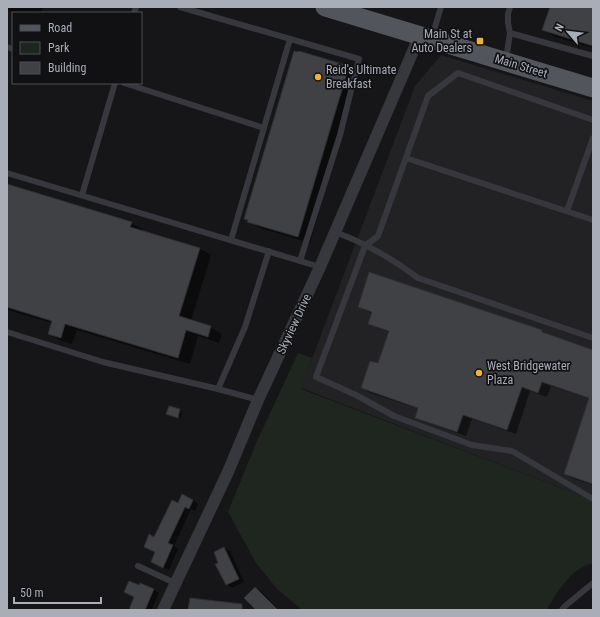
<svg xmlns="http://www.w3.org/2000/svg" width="600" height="617" viewBox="0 0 600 617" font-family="'Roboto Condensed',sans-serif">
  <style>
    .built { fill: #222225 }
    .green { fill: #1e261f }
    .shadow { fill: #0007 }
    .building { fill: #404145; stroke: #303034 }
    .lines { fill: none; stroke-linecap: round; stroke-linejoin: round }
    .service { stroke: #37383d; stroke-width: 6 }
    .minor { stroke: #37383d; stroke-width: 12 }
    .primary { stroke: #53555c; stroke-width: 19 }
    .poi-dot { fill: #f2b134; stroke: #111113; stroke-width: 1.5 }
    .labels { text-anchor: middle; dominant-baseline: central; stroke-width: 3.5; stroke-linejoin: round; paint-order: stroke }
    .poi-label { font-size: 12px; fill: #a8adb8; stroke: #111113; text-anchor: start }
    .street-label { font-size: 12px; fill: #a8adb8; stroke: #111113 }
  </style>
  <rect width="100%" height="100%" fill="#161618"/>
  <polygon class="built" points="441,55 593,101 593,500 301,388 415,86"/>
  <path class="green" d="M298 353 312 358 301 389 593 500V563C571 568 557 592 547 610L301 609 278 590 256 563 228 512 257 441Z"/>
  <g class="shadow">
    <polygon points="7,7 43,7 41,13 34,11 33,13 16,13 7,10"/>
    <polygon points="551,7 593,7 593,48 555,37 544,30"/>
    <polygon points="299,52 349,67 360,73 310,243 260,228 249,222"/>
    <polygon points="7,185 131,223 143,229 142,231 199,248 211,255 191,321 210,327 222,334 219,343 198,336 190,364 77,330 72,344 61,341 49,334 52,323 7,310"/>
    <polygon points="359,307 542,331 551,336 593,351 593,485 574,479 565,474 590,399 551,386 547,397 530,391 516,434 472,419 466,436 425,422 416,418 419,409 370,393 362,388 379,365 390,332 378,328 370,323 373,314"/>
    <polygon points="170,407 182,412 180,418 170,415"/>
    <polygon points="193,500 198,504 195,511 191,509 174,546 178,549 169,570 157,565 156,552 145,547 155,538 178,504"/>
    <polygon points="224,548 230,551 244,582 232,588 227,585 220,563"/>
    <polygon points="255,588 261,591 279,610 257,610"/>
    <polygon points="153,589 159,593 151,610 133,610 135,597"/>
  </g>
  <g class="building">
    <polygon points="550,7 593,7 593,46 542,30"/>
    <polygon points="294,51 298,52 299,51 349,66 298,237 247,222 248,220 244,219"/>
    <polygon points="7,184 132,222 130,227 200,248 179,316 211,326 208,337 186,330 178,358 65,324 61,338 48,334 52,321 7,307"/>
    <polygon points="369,272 542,330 542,332 593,350 593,484 564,474 589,398 542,382 538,393 522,387 507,430 463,415 457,432 415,418 418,408 361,388 370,361 378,363 389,331 368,324 372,312 358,307"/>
    <polygon points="169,406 180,409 178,418 166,414"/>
    <polygon points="182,494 193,500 189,509 185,507 168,543 173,545 163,568 151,562 155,552 144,547 149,534 154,537 172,500 178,503"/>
    <polygon points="224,547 239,579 226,585 215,564 218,563 214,552"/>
    <polygon points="129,581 139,585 140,583 154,589 145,610 129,610 134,597 124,592"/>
    <polygon points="255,587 278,610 256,610 244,598"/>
    <polygon points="190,598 242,604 242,610 188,610"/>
  </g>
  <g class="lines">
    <g class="service">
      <polyline points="180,7 359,59 340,135 300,261"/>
      <polyline points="134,13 136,7"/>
      <polyline points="510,33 593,56"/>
      <polyline points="432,37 441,7"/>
      <polyline points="7,47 13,49"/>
      <polyline points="506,60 510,33 508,23 508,14 510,7"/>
      <polyline points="124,83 264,128"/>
      <polyline points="593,120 458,73 428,96 378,236 365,246 316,377 356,395 394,416 472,445 512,451 593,499"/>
      <polyline points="406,158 593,220"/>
      <polyline points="7,173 320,267"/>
      <polyline points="82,195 115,83"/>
      <polyline points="567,211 593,138"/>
      <path d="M335 232C365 243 393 259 418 278L593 338"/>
      <polyline points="231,240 290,39"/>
      <polyline points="7,332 103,362 218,389 258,400"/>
      <polyline points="218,389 245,327 269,251"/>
      <polyline points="138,566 175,583"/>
      <polyline points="562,610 564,607 593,583"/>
    </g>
    <polyline class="minor" points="163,610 228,472 258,400 320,267 420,35"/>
    <polyline class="primary" points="325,7 593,88"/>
  </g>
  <g class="poi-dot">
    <rect x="476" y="37" width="8" height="8" rx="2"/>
    <circle cx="318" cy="77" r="4"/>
    <circle cx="479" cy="373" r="4"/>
  </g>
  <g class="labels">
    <g class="poi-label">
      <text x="472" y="34" text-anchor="end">Main St at<tspan x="472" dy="14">Auto Dealers</tspan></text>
      <text x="326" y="70">Reid's Ultimate<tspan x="326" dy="14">Breakfast</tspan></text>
      <text x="487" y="366">West Bridgewater<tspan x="487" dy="14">Plaza</tspan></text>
    </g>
    <g class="street-label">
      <text transform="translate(521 66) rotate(17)">Main Street</text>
      <text transform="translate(294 324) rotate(-65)">Skyview Drive</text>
    </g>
  </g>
  <rect width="600" height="617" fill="none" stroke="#a8adb8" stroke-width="16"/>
  <rect x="12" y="12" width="130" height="72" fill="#111113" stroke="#4d4f55"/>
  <rect x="20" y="25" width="20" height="6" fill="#53555c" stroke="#4d4f55"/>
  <text x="48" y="32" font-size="12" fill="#a8adb8">Road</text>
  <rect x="20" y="42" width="20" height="12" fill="#1e261f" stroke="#4d4f55"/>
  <text x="48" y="52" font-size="12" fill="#a8adb8">Park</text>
  <rect x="20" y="62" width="20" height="12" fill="#404145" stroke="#4d4f55"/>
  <text x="48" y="72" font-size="12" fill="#a8adb8">Building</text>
  <g transform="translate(568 32) rotate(298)" stroke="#111113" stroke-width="3" paint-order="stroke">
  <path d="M0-3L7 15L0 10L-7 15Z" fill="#a8adb8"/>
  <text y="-6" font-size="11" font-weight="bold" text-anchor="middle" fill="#a8adb8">N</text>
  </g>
  <path d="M14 597v6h87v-6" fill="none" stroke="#a8adb8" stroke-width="2"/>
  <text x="20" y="597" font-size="12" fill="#a8adb8" stroke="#111113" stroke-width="3" paint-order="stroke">50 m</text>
</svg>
